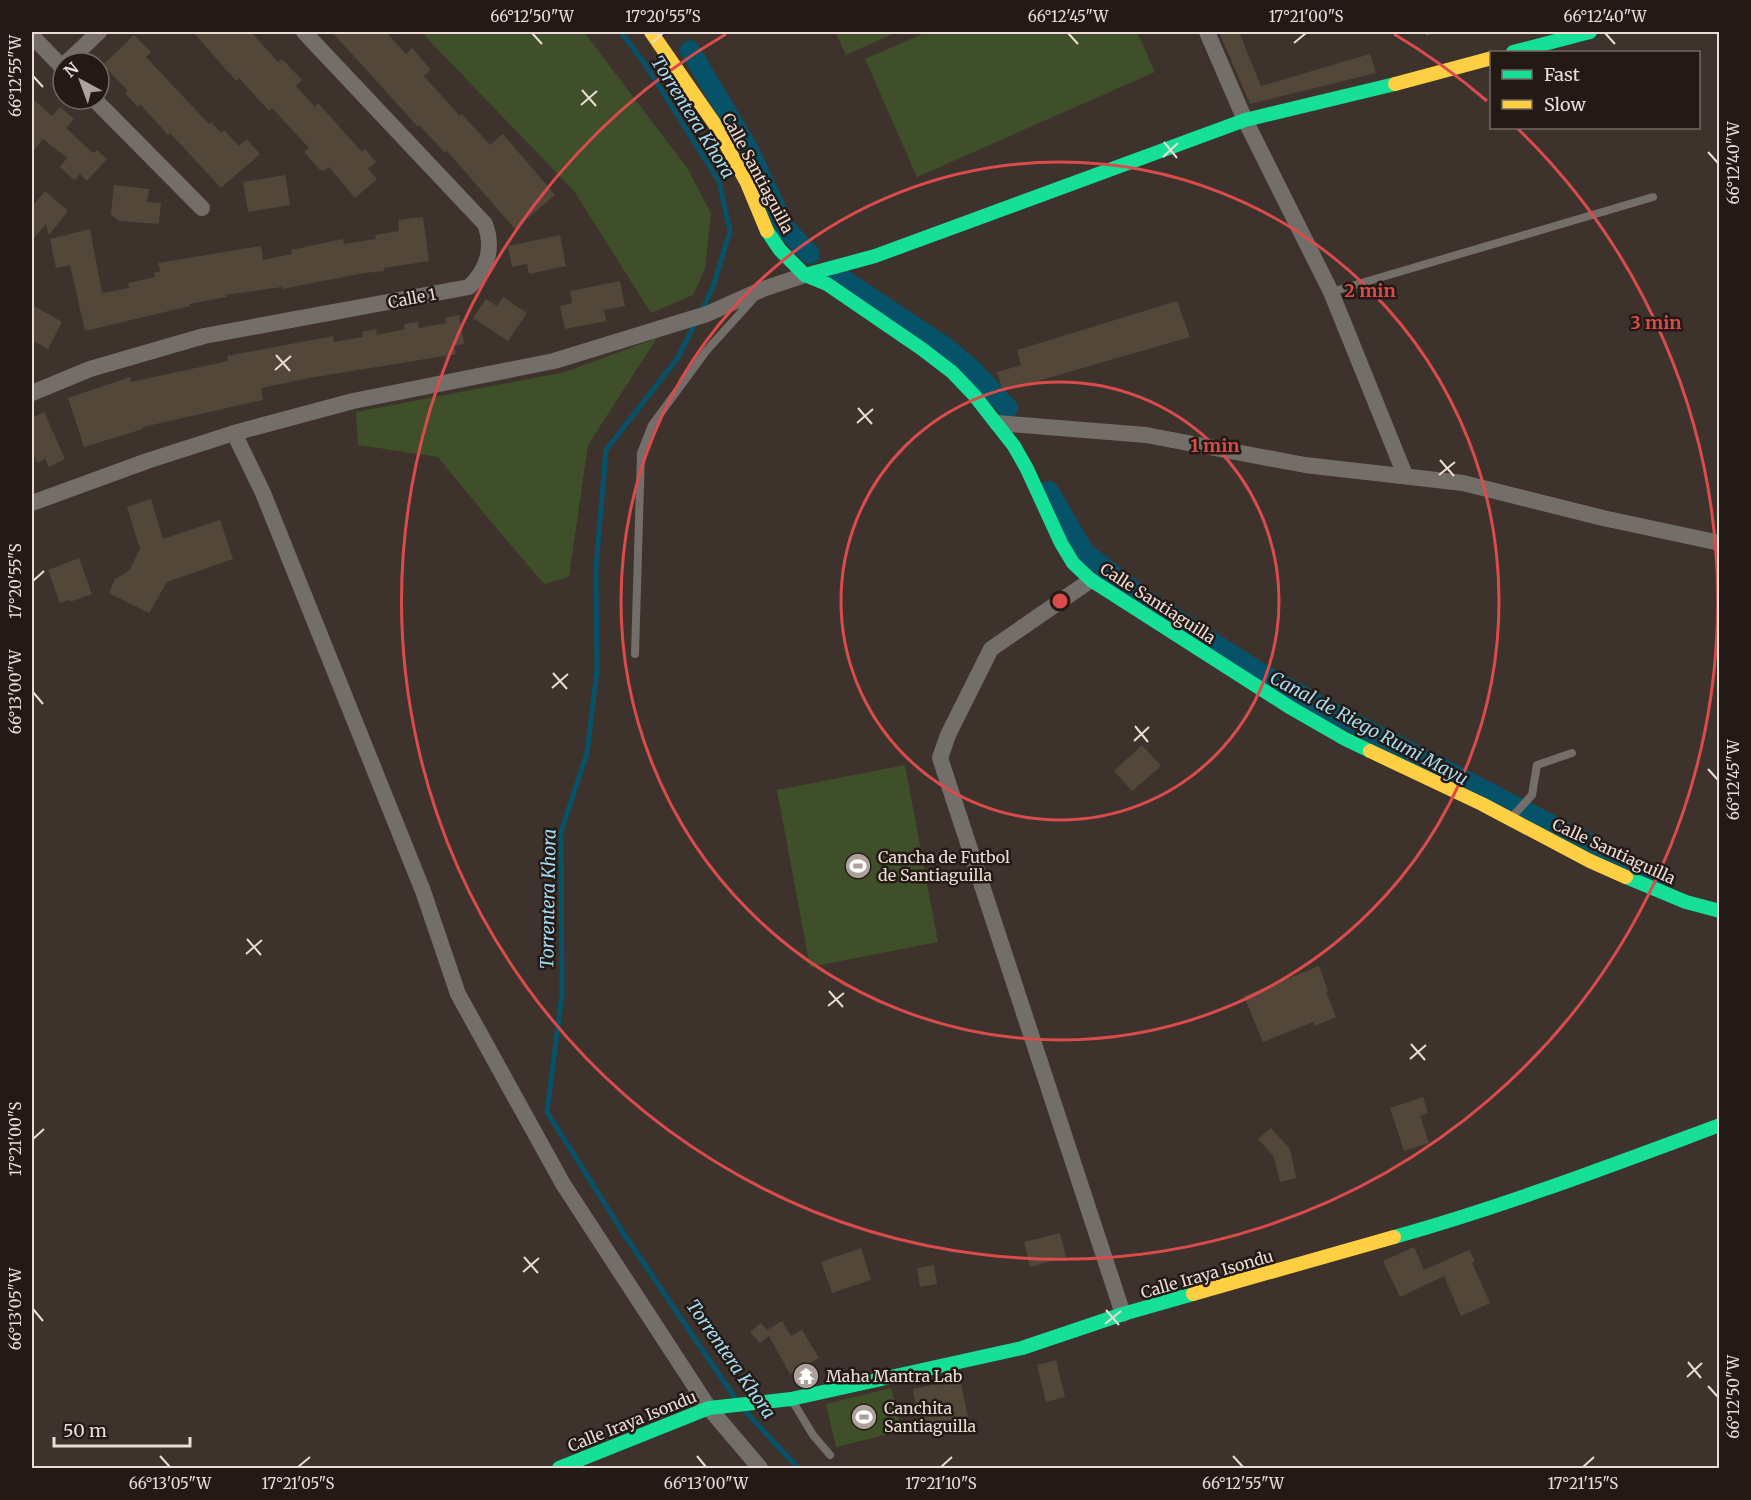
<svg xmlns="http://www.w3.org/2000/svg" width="1751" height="1500" viewBox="0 0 1751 1500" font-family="Merriweather,serif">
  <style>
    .green { fill: #3e4f29 }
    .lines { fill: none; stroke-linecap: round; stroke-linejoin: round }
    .stream { stroke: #065269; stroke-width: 5 }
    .canal { stroke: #065269; stroke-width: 20 }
    .building { fill: #53473a }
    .path { stroke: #716a67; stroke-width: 3; stroke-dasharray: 3 4.5; stroke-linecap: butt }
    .lane { stroke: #736e69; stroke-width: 8 }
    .street { stroke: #736e69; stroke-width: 16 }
    .fast { stroke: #16e098; stroke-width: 14 }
    .slow { stroke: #ffcf43; stroke-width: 14 }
    .ticks { fill: none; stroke: #ebdcd5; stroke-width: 2 }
    .ring { fill: none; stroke: #da4c4b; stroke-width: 3 }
    .labels { text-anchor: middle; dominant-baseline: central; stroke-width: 5; stroke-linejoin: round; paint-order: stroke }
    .street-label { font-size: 16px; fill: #ebdcd5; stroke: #241a15 }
    .poi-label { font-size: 16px; fill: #ebdcd5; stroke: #241a15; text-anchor: start }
    .water-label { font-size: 18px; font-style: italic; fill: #a4dcf4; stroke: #241a15 }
    .centre { fill: #da4c4b; stroke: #241a15; stroke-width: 3 }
    .ring-label { font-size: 18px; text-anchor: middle; font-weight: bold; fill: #da4c4b; stroke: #241a15; stroke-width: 5; stroke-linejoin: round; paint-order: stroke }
    .neatline { fill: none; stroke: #ebdcd5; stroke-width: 2 }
    .ticks-label { font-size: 15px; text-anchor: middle; fill: #ebdcd5 }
  </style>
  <rect width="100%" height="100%" fill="#3e322c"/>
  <g class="green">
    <polygon points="421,32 584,32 688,169 711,214 705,269 693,295 651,313 574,191"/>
    <polygon points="835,32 897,32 846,55"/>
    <polygon points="927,32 1137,32 1155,72 917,177 865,59"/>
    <polygon points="657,338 588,445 569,577 544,584 487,517 438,457 358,445 356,412 565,372"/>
    <polygon points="905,765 938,942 810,967 777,790"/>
    <polygon points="891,1388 902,1431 836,1447 826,1404"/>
  </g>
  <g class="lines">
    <g class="stream">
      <polyline points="621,32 645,64 719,181 730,231 713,287 701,312"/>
      <polyline points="697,320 677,359 606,450 596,568 597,670 587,753 561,832 562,995 547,1112 622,1231 735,1398"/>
      <polyline points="746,1412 798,1468"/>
    </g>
    <g class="canal">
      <polyline points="690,50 749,150 785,228 810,254"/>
      <polyline points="837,275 944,346 973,370 1008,408"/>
      <polyline points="1049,491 1084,552 1143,598 1256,670 1326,709 1658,879"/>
    </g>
  </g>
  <g class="building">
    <polygon points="193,32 251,32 278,62 282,59 302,80 296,86 315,107 318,103 362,152 365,149 376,162 368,169 377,179 355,198 329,167 325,170 320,170 304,152 309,148 272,108 269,111 239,78 236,81"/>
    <polygon points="332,32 386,32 406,54 412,48 431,70 424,76 460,116 462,114 490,145 503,134 555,195 515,229 447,151 445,153 419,125 418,127"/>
    <polygon points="1219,32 1239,32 1261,86 1370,54 1376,73 1250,104"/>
    <polygon points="134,35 151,52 146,57 209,124 211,122 221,133 224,130 239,146 247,139 260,154 221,188 170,133 168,135 140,104 138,107 125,93 128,91 103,65"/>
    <polygon points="32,98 52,116 60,107 74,119 66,128 93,153 97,150 107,159 87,181 80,174 74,180 60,167 67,158 43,139 32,152"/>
    <polygon points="285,175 290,205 248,212 243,182"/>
    <polygon points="114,185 149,189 147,202 161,203 159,224 119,221 111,214"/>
    <polygon points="45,191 68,211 49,235 46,224 32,240 32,207"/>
    <polygon points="423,217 429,261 384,268 384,271 364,273 282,289 282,287 226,295 227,297 189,304 190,306 85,331 70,265 56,268 50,239 90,229 102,293 129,288 128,283 155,277 154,273 160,271 158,263 261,246 263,260 292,254 291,250 343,239 344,244 376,239 375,235 399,231 398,220"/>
    <polygon points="560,235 566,266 529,274 527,264 512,267 508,246"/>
    <polygon points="620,281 625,306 604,310 606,321 565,329 560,306 572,303 570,291"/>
    <polygon points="503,297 527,313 508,341 473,318 486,299 497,306"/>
    <polygon points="1177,301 1190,337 1003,391 997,372 1021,365 1017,350"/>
    <polygon points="32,305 62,322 48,349 32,340"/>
    <polygon points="459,315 464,344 454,346 456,354 310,378 261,388 263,400 143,427 143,429 84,447 68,398 130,377 131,382 228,361 227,356 333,336 334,342 363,337 362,332 376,329 377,335 405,329 404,324 418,322 419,328 446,323 445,318"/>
    <polygon points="44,412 65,459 49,467 45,459 37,463 32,450 32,418"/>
    <polygon points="151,499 163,539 220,520 233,559 167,582 149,613 109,593 115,579 129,571 140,549 127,507"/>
    <polygon points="79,558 92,594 70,602 69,600 60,603 48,570"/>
    <polygon points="1142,745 1161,766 1132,791 1114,771"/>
    <polygon points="1319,966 1328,991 1326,992 1336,1017 1315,1026 1313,1022 1263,1042 1244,996"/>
    <polygon points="1423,1097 1428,1113 1420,1116 1429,1143 1404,1151 1390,1108"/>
    <polygon points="1271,1128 1290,1149 1296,1178 1280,1182 1274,1157 1258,1139"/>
    <polygon points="1060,1233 1066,1257 1030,1267 1024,1242"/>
    <polygon points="1414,1247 1424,1270 1469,1250 1475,1261 1472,1263 1490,1303 1461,1316 1444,1276 1400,1297 1383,1261"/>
    <polygon points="861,1248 871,1280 832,1293 821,1262"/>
    <polygon points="934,1265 937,1284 920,1287 917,1268"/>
    <polygon points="782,1321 791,1336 802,1330 819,1358 790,1374 769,1336 760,1343 750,1332 761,1323 767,1330"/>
    <polygon points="1056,1360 1065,1397 1046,1402 1037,1365"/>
    <polygon points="960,1379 968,1418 920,1428 913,1389"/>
  </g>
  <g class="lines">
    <polyline class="path" points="1427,32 1428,35"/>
    <g class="lane">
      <polyline points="1331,292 1653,197"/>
      <polyline points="635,654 641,453 652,425 707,350 754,298"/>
      <polyline points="1511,818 1532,795 1537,765 1572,753"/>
      <polyline points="793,1402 813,1435 830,1455"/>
    </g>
    <g class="street">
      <polyline points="1207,32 1245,120 1331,292 1405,475"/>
      <polyline points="32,36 63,68"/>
      <polyline points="66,63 99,32"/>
      <polyline points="94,99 202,208"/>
      <path d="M32 393 90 369 204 336 469 287C487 270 494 248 485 224L304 32"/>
      <polyline points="997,423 1146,435 1305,465 1463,483 1603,518 1720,543"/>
      <polyline points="234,433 263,493 423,891 458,994 563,1184 709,1408 760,1468"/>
      <polyline points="32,503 147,461 234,433 353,401 554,361 707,314 763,289 805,275"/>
      <polyline points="1091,580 991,649 948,735 940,758 1123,1314"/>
    </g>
    <g class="fast">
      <polyline points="1513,52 1590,32"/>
      <polyline points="767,231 780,250 805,275 827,284 922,349 952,372 974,395 1014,446 1027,469 1061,543 1073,563 1091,580 1291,708 1345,739 1370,751"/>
      <polyline points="805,275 875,256 1245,120 1395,84"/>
      <polyline points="1626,877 1686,902 1720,911"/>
      <path d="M1394 1237C1505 1206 1612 1165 1720 1125"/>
      <polyline points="559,1468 709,1408 791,1399 1022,1348 1123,1314 1193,1294"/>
    </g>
    <g class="slow">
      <polyline points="651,32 714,123 747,183 767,231"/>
      <polyline points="1395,84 1492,58"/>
      <polyline points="1370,751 1482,804 1590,861 1626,877"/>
      <polyline points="1193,1294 1394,1237"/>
    </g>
  </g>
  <path class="ticks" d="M532 33 542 44M1068 33 1078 44M1605 33 1615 44M652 43 663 33M1294 43 1306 33M33 76 43 87M582 90 596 106M581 105 597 91M1164 142 1177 158M1708 152 1718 163M1163 157 1178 143M276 355 290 371M275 370 291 356M858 408 872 424M857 423 873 409M1440 460 1454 476M1439 475 1455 462M33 581 44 571M553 673 567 689M552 688 568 674M33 692 43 704M1135 726 1148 742M1134 741 1149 727M1708 769 1718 780M247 939 261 955M246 954 262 940M829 991 843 1007M828 1006 844 993M1411 1044 1425 1060M1410 1059 1426 1045M33 1139 44 1129M524 1257 538 1273M523 1272 539 1258M33 1309 43 1321M1106 1310 1119 1325M1105 1324 1121 1311M1688 1362 1701 1378M1687 1377 1702 1363M1708 1386 1718 1397M160 1456 170 1467M697 1456 706 1467M1233 1456 1243 1467M298 1467 310 1457M941 1467 952 1457M1583 1467 1594 1457"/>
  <g class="ring">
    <circle cx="1060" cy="601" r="219"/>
    <circle cx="1060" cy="601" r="439"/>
    <path d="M1394 34A658 658 0 0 1 1487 101M1517 128A658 658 0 1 1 726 34"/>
  </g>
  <defs>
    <g id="stadium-disc" transform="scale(1.35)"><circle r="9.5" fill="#aea09a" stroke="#241a15"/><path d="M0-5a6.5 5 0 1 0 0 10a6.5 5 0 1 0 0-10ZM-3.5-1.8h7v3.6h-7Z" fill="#fff"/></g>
    <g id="temple-disc" transform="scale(1.35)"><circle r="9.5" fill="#aea09a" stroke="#241a15"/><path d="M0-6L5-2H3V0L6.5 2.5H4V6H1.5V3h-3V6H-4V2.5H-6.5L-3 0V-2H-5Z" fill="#fff"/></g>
  </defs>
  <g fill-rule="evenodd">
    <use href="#stadium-disc" x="858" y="866"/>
    <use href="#temple-disc" x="806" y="1376"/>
    <use href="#stadium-disc" x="864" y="1417"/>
  </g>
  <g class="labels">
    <g class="street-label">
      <text transform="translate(758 173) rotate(62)">Calle Santiaguilla</text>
      <text transform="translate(412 298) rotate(-11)">Calle 1</text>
      <text transform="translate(1158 603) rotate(33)">Calle Santiaguilla</text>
      <text transform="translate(1614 851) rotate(25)">Calle Santiaguilla</text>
      <text transform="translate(1207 1274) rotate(-16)">Calle Iraya Isondu</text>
      <text transform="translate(632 1421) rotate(-22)">Calle Iraya Isondu</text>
    </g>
    <g class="poi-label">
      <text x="878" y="857">Cancha de Futbol<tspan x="878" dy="18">de Santiaguilla</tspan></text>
      <text x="826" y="1376">Maha Mantra Lab</text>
      <text x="884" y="1408">Canchita<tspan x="884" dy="18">Santiaguilla</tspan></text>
    </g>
    <g class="water-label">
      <text transform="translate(693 117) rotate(58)">Torrentera Khora</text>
      <text transform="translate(1369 728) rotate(28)">Canal de Riego Rumi Mayu</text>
      <text transform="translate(548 899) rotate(-89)">Torrentera Khora</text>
      <text transform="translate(731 1359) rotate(55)">Torrentera Khora</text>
    </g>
  </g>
  <circle cx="1060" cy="601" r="9" class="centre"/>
  <g class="ring-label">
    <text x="1370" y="297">2 min</text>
    <text x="1656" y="329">3 min</text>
    <text x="1215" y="452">1 min</text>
  </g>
  <rect width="1751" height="1500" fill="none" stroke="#241a15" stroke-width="66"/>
  <rect x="1490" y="51" width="210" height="78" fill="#241a15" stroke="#746862" stroke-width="1.5"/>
  <rect x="1502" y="70" width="30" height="9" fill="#16e098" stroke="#746862" stroke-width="1.5"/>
  <text x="1544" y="81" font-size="18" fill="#ebdcd5">Fast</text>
  <rect x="1502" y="100" width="30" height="9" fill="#ffcf43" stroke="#746862" stroke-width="1.5"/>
  <text x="1544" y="111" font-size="18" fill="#ebdcd5">Slow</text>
  <g transform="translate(81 81) rotate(319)"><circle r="28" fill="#241a15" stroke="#746862" stroke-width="1.5"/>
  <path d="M0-4.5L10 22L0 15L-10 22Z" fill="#aea09a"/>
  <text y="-9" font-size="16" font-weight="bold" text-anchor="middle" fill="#ebdcd5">N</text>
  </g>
  <path d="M54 1437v9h136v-9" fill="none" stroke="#ebdcd5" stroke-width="3"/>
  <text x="63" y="1437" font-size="18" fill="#ebdcd5" stroke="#241a15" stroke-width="4.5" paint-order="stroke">50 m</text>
  <rect x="33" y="33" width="1685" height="1434" class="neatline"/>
  <g class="ticks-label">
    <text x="532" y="22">66°12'50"W</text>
    <text x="663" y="22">17°20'55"S</text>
    <text x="1068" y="22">66°12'45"W</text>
    <text x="1306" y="22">17°21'00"S</text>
    <text x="1605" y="22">66°12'40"W</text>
    <text transform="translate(16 76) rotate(-90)" y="5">66°12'55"W</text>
    <text transform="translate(1734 163) rotate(-90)" y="5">66°12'40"W</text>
    <text transform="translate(16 581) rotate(-90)" y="5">17°20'55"S</text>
    <text transform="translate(16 692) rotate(-90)" y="5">66°13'00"W</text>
    <text transform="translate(1734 780) rotate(-90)" y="5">66°12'45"W</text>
    <text transform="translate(16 1139) rotate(-90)" y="5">17°21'00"S</text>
    <text transform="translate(16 1309) rotate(-90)" y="5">66°13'05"W</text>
    <text transform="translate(1734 1397) rotate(-90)" y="5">66°12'50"W</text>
    <text x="170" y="1489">66°13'05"W</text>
    <text x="298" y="1489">17°21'05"S</text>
    <text x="706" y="1489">66°13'00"W</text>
    <text x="941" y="1489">17°21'10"S</text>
    <text x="1243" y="1489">66°12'55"W</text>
    <text x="1583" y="1489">17°21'15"S</text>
  </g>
</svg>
